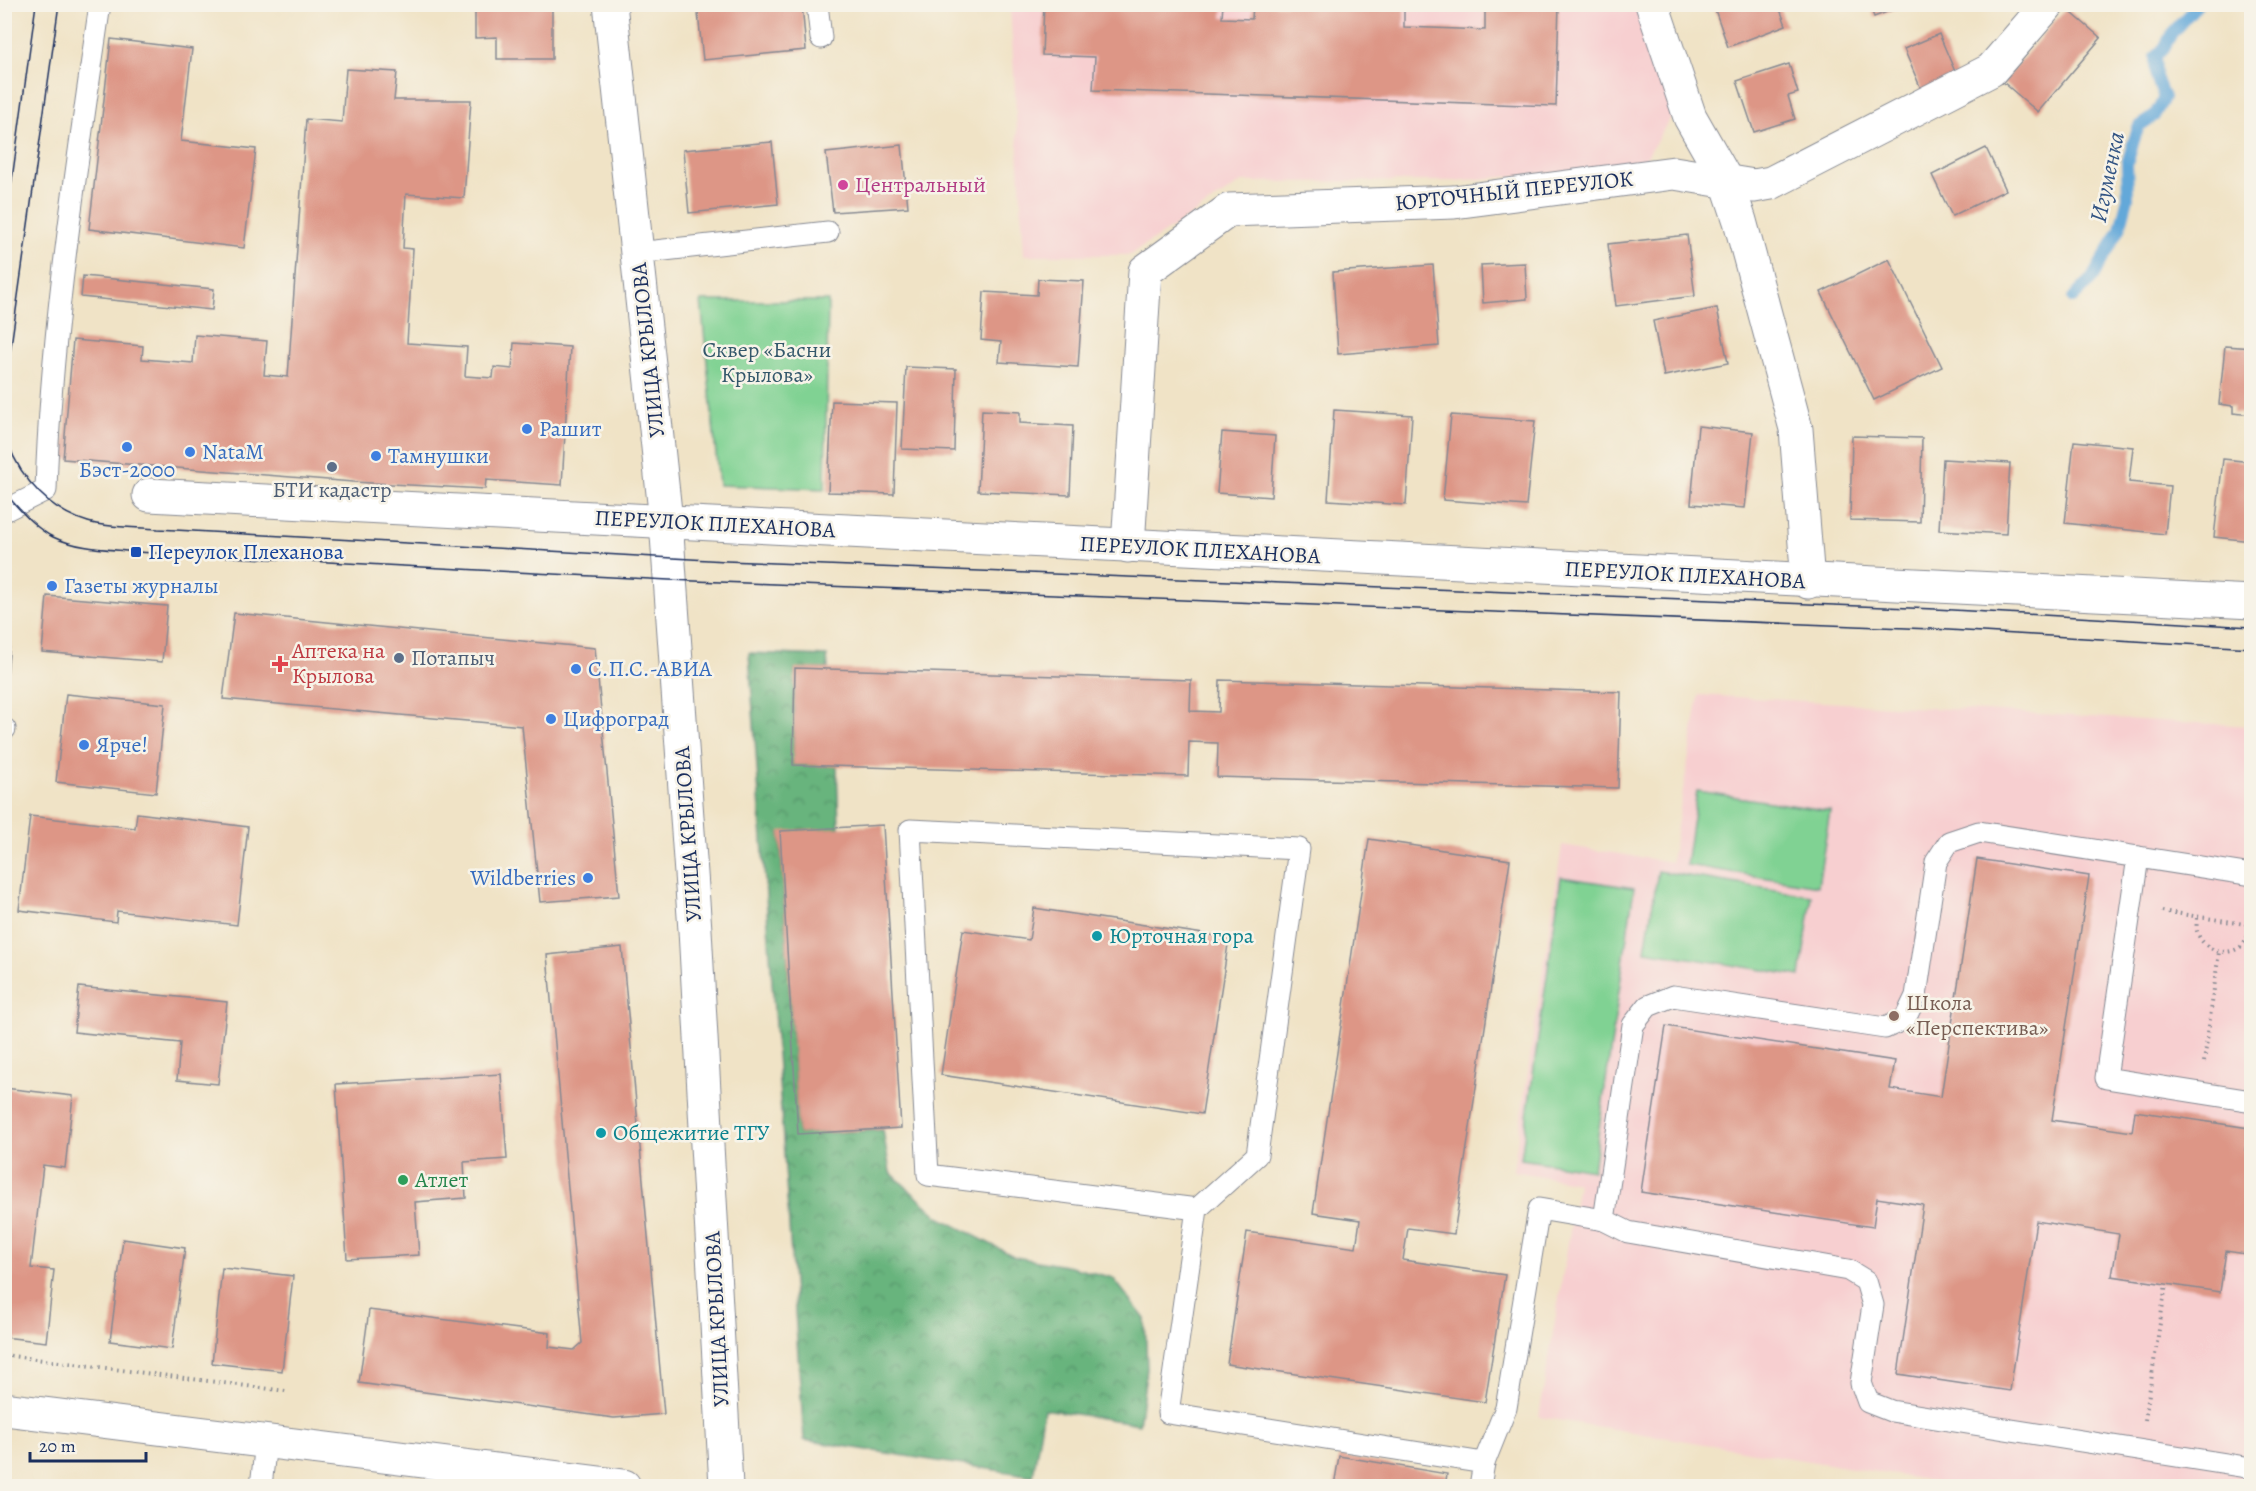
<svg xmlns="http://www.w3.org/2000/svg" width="2256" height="1491" viewBox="0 0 2256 1491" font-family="Alegreya,serif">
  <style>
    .built { fill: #f7cfd0 }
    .forest { fill: url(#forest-crowns); stroke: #42726e; stroke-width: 1.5 }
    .park { fill: #80d293; stroke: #4e8078; stroke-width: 1.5 }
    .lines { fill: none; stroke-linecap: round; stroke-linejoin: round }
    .stream { stroke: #64a8d9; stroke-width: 12 }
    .building { fill: #dd9686 }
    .lane-casing { stroke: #868992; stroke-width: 23 }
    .street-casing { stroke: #868992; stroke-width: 35 }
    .secondary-casing { stroke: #868992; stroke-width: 35 }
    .path { stroke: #868992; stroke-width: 4; stroke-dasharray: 1.5 4.5; stroke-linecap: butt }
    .lane { stroke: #fff; stroke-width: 21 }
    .street { stroke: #fff; stroke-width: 33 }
    .secondary { stroke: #fff; stroke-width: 33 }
    .tram { stroke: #1b2f5e; stroke-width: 1.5 }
    .hotel-dot { fill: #d1479c; stroke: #f7f3e8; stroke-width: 2 }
    .shop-dot { fill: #3f7fe0; stroke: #f7f3e8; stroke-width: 2 }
    .service-dot { fill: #5c6f8a; stroke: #f7f3e8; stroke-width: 2 }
    .transit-dot { fill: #1a4fb4; stroke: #f7f3e8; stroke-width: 2 }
    .health-dot { fill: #e0444e; stroke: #f7f3e8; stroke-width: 2 }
    .culture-dot { fill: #0f9aa8; stroke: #f7f3e8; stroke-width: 2 }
    .education-dot { fill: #8d6e63; stroke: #f7f3e8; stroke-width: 2 }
    .leisure-dot { fill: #2e9e5b; stroke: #f7f3e8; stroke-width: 2 }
    .labels { text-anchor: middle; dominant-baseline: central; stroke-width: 5; stroke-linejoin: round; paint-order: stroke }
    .hotel-label { font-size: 22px; fill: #b23c85; stroke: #f7f3e8; text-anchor: start }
    .street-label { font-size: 22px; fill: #1b2f5e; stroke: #f7f3e8 }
    .park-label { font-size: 22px; fill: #34586b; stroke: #f7f3e8 }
    .shop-label { font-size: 22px; fill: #366cbe; stroke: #f7f3e8; text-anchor: start }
    .service-label { font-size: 22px; fill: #4e5e75; stroke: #f7f3e8 }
    .transit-label { font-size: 22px; fill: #164399; stroke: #f7f3e8; text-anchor: start }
    .health-label { font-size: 22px; fill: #be3a42; stroke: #f7f3e8; text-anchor: start }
    .culture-label { font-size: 22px; fill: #0d838f; stroke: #f7f3e8; text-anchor: start }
    .education-label { font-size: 22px; fill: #785e54; stroke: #f7f3e8; text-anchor: start }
    .leisure-label { font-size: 22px; fill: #27864d; stroke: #f7f3e8; text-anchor: start }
    .water-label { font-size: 24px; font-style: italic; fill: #315383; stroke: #f7f3e8 }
  </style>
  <defs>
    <pattern id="forest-crowns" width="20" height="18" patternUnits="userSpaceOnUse" patternTransform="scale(1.5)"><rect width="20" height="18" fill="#68b47d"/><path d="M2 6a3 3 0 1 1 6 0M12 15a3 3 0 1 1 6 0" fill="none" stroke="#55936a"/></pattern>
  </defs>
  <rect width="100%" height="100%" fill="#f7f3e8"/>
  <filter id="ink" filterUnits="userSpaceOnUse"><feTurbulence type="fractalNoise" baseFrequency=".0167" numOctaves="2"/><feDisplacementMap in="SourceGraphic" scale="12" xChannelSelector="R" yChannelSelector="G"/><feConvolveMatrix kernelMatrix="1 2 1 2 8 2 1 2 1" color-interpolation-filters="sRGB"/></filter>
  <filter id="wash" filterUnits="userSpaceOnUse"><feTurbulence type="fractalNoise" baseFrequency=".008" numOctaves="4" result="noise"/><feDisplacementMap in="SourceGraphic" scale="24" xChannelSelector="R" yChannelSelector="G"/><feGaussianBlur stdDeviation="1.35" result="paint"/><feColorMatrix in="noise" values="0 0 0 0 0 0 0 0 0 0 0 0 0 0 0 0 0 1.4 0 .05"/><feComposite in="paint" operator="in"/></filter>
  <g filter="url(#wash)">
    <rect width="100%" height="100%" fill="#f0e3c6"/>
    <g class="built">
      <polygon points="1010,5 1635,5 1675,111 1641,166 1454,181 1242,182 1130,255 1024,255"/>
      <polygon points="1699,695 2251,726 2251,1486 1963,1486 1539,1417 1578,1183 1513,1171 1562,845 1671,862"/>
    </g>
    <polygon class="forest" points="749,653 827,656 828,669 795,669 793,765 837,766 839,828 780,832 798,1134 883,1130 890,1172 939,1217 1015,1257 1071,1267 1113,1278 1145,1319 1147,1368 1139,1424 1044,1409 1033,1476 804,1440"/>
    <g class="park">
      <polygon points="701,301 828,301 825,489 719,485"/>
      <polygon points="1697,791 1830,811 1818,886 1686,865"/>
      <polygon points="1658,871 1812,896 1800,976 1645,951"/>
      <polygon points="1561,877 1634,888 1593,1170 1521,1159"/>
    </g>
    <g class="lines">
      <polyline class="stream" points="2073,298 2091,280 2120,229 2128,198 2127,164 2134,140 2139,126 2154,116 2164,98 2156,77 2155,57 2164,48 2172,33 2198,4"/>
    </g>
    <g id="blocks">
      <g class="building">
        <polygon points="475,4 552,4 552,59 497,59 497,37 475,38"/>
        <polygon points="697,4 802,4 806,50 703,60"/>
        <polygon points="1044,4 1223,4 1222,18 1252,19 1253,5 1404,5 1404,27 1485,30 1485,4 1559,4 1556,106 1093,90 1095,57 1042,55"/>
        <polygon points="1713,4 1778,4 1786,25 1728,47"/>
        <polygon points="1869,4 1905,4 1905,5 1874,17"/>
        <polygon points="2066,8 2101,38 2038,112 2003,82"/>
        <polygon points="1939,34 1959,81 1924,96 1904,49"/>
        <polygon points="111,39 192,49 181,141 256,149 244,248 89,229"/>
        <polygon points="1789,64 1798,93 1788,96 1795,119 1754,132 1737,81"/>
        <polygon points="346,69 397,72 394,100 471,100 464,198 406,194 403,248 413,249 407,343 467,347 465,376 493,378 494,367 512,369 514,343 570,347 562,485 486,480 485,489 353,482 63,459 73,340 143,346 142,359 193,363 195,335 267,341 264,375 288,377 306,119 342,122"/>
        <polygon points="772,142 778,204 689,213 683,150"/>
        <polygon points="902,145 908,207 833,212 826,153"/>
        <polygon points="1986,148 2006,190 1952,216 1932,175"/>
        <polygon points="1687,235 1695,296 1616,306 1608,244"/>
        <polygon points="1889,259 1942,367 1874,400 1821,292"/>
        <polygon points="1525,263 1527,299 1483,303 1481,265"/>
        <polygon points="1433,265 1439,346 1338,354 1333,272"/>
        <polygon points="83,276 214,289 212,310 81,297"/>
        <polygon points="1038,279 1084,281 1078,367 999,362 1001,342 981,340 984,292 1037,295"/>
        <polygon points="1717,308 1728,363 1664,376 1653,321"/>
        <polygon points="2225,346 2252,348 2252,415 2233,413 2233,406 2219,404"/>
        <polygon points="906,367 956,369 954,451 902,449"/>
        <polygon points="832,401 897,403 894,494 828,492"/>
        <polygon points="982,410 1020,412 1020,423 1073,426 1070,495 978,491"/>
        <polygon points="1334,410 1412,415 1406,505 1328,500"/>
        <polygon points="1451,415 1535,421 1526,506 1443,500"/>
        <polygon points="1698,426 1753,432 1745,508 1691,504"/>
        <polygon points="1222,432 1275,436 1271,497 1217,493"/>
        <polygon points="1852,436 1922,438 1920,522 1850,520"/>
        <polygon points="2074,441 2133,447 2129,482 2170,486 2165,534 2065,523"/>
        <polygon points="1943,459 2010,463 2006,534 1939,530"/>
        <polygon points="2223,459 2252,462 2252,541 2214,537"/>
        <polygon points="47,596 167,606 162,662 42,652"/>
        <polygon points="234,613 595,648 619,896 540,902 522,726 223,699"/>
        <polygon points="4,641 10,642 7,676 4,676"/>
        <polygon points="795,668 1191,680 1190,711 1219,712 1220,680 1621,692 1618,788 1217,777 1218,743 1189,742 1188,776 793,765"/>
        <polygon points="66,694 165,704 156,793 56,782"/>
        <polygon points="137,813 248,827 237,925 117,911 116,922 19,910 30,816 135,828"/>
        <polygon points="883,825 901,1128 798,1134 780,831"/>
        <polygon points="1369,839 1510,860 1454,1234 1408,1228 1403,1260 1505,1275 1485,1402 1227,1364 1247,1232 1356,1248 1360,1220 1313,1213"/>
        <polygon points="1977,859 2089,876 2052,1120 2132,1132 2135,1111 2249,1128 2245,1150 2252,1151 2252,1255 2226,1251 2220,1292 2112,1276 2119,1234 2036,1221 2010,1391 1898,1374 1923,1205 1877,1198 1873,1227 1641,1192 1666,1026 1895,1061 1890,1089 1941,1097"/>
        <polygon points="1034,908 1229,938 1202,1114 941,1075 963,930 1029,940"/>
        <polygon points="622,947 664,1414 614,1418 359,1383 369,1310 550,1333 549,1347 574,1350 582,1343 547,955"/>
        <polygon points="79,987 227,1002 218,1084 177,1080 180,1043 74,1032"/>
        <polygon points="501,1074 507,1159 464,1162 466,1198 415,1202 419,1255 347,1259 336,1084"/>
        <polygon points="4,1088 73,1096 65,1168 43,1165 31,1268 54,1270 46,1342 4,1337"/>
        <polygon points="123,1239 185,1248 172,1349 110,1341"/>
        <polygon points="222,1268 293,1276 282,1371 212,1363"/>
        <polygon points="1339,1456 1447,1474 1445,1486 1334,1486"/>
      </g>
    </g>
  </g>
  <g filter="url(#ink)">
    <use href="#blocks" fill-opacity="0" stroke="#868992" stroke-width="1.5"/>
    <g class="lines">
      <g class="lane-casing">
        <g id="lane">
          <polyline points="817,4 821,38"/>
          <polyline points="637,253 828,232"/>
          <path d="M4 511 46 490C51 327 77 166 100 4"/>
          <polyline points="4,729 5,729"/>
          <polyline points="2138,857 2106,1078 2252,1101"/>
          <polyline points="2252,875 1979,832 1949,842 1936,862 1916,996 1905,1019 1885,1028 1673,996 1648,1006 1633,1025 1604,1220 1628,1232 1848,1270 1866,1281 1873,1305 1861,1383 1868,1402 1891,1411 2252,1468"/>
          <polyline points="1197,1209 1257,1155 1299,849 910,830 928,1175 1197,1209 1168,1413 1484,1463 1480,1486"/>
          <polyline points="1484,1463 1506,1408 1539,1209 1604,1220"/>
          <polyline points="261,1486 266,1442"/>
        </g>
      </g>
      <g class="street-casing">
        <g id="street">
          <polyline points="1652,4 1690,117 1727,182 1740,221 1796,429 1808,582"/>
          <path d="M149 495C850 530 1550 570 2252 602"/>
          <polyline points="1128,546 1145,271 1229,210 1454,202 1674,173 1754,186 1771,183 1991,70 2048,4"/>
          <polyline points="4,1409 624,1486"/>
        </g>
      </g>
      <g class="secondary-casing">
        <polyline id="secondary" points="610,4 666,521 695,930 726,1486"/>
      </g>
      <g class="path">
        <path d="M2162 911 2251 925C2249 934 2246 945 2237 949 2221 957 2201 947 2197 931 2196 927 2197 921 2197 916"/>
        <polyline points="2204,1062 2219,952"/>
        <polyline points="4,1355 286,1391"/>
        <polyline points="2145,1420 2166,1284"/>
      </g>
      <use href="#lane" class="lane"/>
      <use href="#street" class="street"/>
      <use href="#secondary" class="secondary"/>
      <g class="tram">
        <polyline points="4,238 36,4"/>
        <polyline points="4,396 59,4"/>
        <path d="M4 402C5 415 4 431 8 443 21 480 51 511 88 522 108 528 137 527 158 529L726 561 1935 609 2252 627"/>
        <path d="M4 492C18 507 34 528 53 537 78 549 109 549 136 552L669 580 1932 629 2252 648"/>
      </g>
    </g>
  </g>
  <circle class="hotel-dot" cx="843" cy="185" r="6"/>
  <g class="shop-dot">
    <circle cx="527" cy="429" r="6"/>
    <circle cx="127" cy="447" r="6"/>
    <circle cx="190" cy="452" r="6"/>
    <circle cx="376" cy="456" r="6"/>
    <circle cx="52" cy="586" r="6"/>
    <circle cx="576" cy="669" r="6"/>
    <circle cx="551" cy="719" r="6"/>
    <circle cx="84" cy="745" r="6"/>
    <circle cx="588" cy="878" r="6"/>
  </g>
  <g class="service-dot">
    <circle cx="332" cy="467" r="6"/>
    <circle cx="399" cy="658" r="6"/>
  </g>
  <rect class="transit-dot" x="130" y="546" width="12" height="12" rx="3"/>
  <path class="health-dot" d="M277 655h6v6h6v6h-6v6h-6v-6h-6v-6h6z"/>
  <g class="culture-dot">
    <circle cx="1097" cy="936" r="6"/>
    <circle cx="601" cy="1133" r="6"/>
  </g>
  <circle class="education-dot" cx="1894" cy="1016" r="6"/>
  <circle class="leisure-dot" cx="403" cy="1180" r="6"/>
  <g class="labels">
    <g class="hotel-label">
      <text x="855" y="185">Центральный</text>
    </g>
    <g class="street-label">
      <text transform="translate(1514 191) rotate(-6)">ЮРТОЧНЫЙ ПЕРЕУЛОК</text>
      <text transform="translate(648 350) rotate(-96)">УЛИЦА КРЫЛОВА</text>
      <text transform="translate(715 524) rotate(3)">ПЕРЕУЛОК ПЛЕХАНОВА</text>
      <text transform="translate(1200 550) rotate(3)">ПЕРЕУЛОК ПЛЕХАНОВА</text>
      <text transform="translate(1685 575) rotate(3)">ПЕРЕУЛОК ПЛЕХАНОВА</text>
      <text transform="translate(688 834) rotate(-94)">УЛИЦА КРЫЛОВА</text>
      <text transform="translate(717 1319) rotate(-93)">УЛИЦА КРЫЛОВА</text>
    </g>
    <g class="park-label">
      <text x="767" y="350">Сквер «Басни<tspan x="767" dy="25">Крылова»</tspan></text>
    </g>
    <g class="shop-label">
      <text x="539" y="429">Рашит</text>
      <text x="202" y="452">NataM</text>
      <text x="388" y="456">Тамнушки</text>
      <text x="127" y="470" text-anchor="middle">Бэст-2000</text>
      <text x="64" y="586">Газеты журналы</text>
      <text x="588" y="669">С.П.С.-АВИА</text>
      <text x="563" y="719">Цифроград</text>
      <text x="96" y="745">Ярче!</text>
      <text x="576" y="878" text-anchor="end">Wildberries</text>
    </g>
    <g class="service-label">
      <text x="332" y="490">БТИ кадастр</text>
      <text x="411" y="658" text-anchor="start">Потапыч</text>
    </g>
    <g class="transit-label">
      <text x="148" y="552">Переулок Плеханова</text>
    </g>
    <g class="health-label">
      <text x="292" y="651">Аптека на<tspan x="292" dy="25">Крылова</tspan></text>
    </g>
    <g class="culture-label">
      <text x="1109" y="936">Юрточная гора</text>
      <text x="613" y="1133">Общежитие ТГУ</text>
    </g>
    <g class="education-label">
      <text x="1906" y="1003">Школа<tspan x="1906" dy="25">«Перспектива»</tspan></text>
    </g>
    <g class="leisure-label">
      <text x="415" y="1180">Атлет</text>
    </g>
    <g class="water-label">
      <text transform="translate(2107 177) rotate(-78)">Игуменка</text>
    </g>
  </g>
  <rect width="2256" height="1491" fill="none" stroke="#f7f3e8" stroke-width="24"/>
  <path d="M30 1452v9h116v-9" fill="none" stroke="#1b2f5e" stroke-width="3"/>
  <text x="39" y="1452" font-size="18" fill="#1b2f5e" stroke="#f7f3e8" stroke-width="4.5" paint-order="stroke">20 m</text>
</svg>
